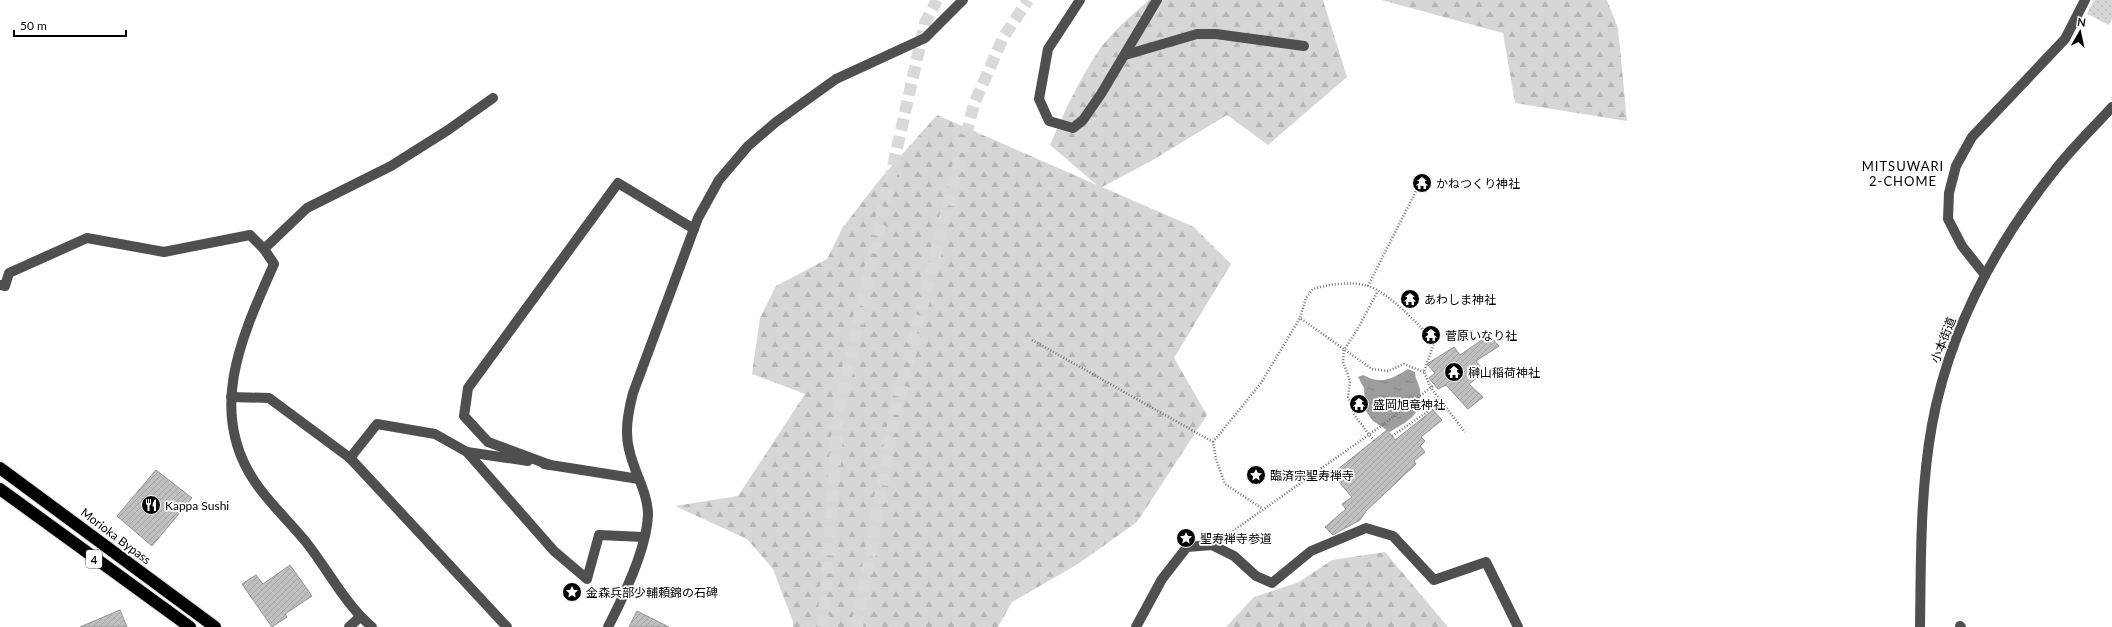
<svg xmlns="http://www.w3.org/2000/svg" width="2112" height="627" viewBox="0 0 2112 627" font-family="Lato,'Noto Sans JP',sans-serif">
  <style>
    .forest { fill: url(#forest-firs) }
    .park { fill: url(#park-dots) }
    .water { fill: url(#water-ripples) }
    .building { fill: url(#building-hatch); stroke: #939393 }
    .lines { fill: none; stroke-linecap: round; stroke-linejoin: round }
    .highway-tunnel { stroke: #d9d9d9; stroke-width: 12; stroke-dasharray: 12 6; stroke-linecap: butt }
    .highway-casing { stroke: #dbdbdb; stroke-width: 14 }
    .path { stroke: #717171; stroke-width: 2.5; stroke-dasharray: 1 2; stroke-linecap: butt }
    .minor { stroke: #4f4f4f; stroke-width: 10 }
    .highway { stroke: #000; stroke-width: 12 }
    .labels { text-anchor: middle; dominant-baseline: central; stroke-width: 3.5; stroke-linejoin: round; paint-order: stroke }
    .shield { fill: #fff; stroke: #4c4c4c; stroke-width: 1 }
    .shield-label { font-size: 11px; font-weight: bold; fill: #000 }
    .poi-label { font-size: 12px; fill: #000; stroke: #fff; text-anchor: start }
    .street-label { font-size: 12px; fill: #000; stroke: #fff }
    .neighbourhood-label { font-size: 13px; letter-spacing: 1px; fill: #000; stroke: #fff }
  </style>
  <defs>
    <pattern id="forest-firs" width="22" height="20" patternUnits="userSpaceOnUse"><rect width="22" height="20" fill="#d6d6d6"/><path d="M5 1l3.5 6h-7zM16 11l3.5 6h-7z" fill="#b6b6b6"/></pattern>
    <pattern id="park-dots" width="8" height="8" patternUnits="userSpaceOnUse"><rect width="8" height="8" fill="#d6d6d6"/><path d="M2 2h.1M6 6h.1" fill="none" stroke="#b6b6b6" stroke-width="1.8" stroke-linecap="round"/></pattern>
    <pattern id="water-ripples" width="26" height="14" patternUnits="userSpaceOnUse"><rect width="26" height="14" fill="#9d9d9d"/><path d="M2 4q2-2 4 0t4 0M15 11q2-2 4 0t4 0" fill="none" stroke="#858585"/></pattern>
    <pattern id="building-hatch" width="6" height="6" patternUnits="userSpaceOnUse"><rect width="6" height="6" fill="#bfbfbf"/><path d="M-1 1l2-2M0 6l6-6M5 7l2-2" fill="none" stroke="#a2a2a2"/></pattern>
  </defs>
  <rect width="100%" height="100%" fill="#fff"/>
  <g class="forest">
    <path d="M1149 0H1323L1347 77 1268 145 1227 115 1151 161 1102 187 1194 227 1231 264 1174 358 1207 415 1137 522 1078 564 1012 602 998 627H793V622L773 569 747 539 675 506 738 496 805 394 752 374 760 318 776 286 827 259 843 227 881 178 937 115 1097 185 1050 145C1064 112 1079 80 1099 50 1113 31 1132 15 1149 0Z"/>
    <polygon points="1381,0 1607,0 1618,28 1627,121 1515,103 1503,33"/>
    <polygon points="1385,552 1448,627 1226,627 1254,597 1299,582 1332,560"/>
  </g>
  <polygon class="park" points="2094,0 2112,0 2112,19 2109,25 2087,14"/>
  <path class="water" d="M1408 369 1415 372C1415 379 1419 383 1420 390 1423 415 1409 420 1390 432L1373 421 1365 410 1364 388 1358 377 1363 375C1381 385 1392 379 1408 369Z"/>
  <g class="building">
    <polygon points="1489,335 1499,346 1476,361 1480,366 1472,370 1478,377 1469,384 1483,397 1468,409 1446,385 1438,389 1429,378 1435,373 1427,364 1454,347 1460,355"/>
    <polygon points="1433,410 1442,420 1421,437 1425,441 1420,446 1425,452 1414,461 1416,464 1366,511 1360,520 1333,535 1325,527 1346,509 1342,504 1352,497 1332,474 1387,430 1395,440"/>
    <polygon points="156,470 192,498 152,546 117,516"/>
    <polygon points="290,565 312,596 285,614 287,617 272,627 242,584 256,575 263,584"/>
    <polygon points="120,610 127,627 80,627"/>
    <polygon points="637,611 669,627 629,627"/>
  </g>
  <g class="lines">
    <g class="highway-tunnel">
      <polyline points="823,627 839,408 925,23 937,0"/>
      <polyline points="857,627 896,409 974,104 1003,38 1028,0"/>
    </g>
    <g class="highway-casing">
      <g id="highway">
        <polyline points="0,468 215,627"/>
        <polyline points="0,489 190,627"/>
      </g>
    </g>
    <g class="path">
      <polyline points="1368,286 1418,187"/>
      <polyline points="1032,340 1213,442 1216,459 1225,484 1263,509"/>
      <path d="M1424 372 1404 364 1388 371 1372 369 1300 318 1306 298 1313 289C1329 284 1352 281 1368 286 1388 292 1422 327 1434 343L1424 372 1431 388 1465 432"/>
      <polyline points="1392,436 1442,402"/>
      <polyline points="1374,441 1355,416 1348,397 1350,381 1343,362 1344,350 1357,330 1378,291"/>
      <polyline points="1213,442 1261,383 1300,318"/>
      <polyline points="1223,538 1381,426 1434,385"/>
    </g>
    <g class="minor">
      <polyline points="1080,0 1048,49 1039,99 1049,121 1073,128 1083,120 1101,94 1157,0"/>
      <polyline points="1125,55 1197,34 1216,34 1304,46"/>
      <polyline points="1985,275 1962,246 1948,219 1949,193 1956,166 1972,137 2065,39 2085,0"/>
      <polyline points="0,285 5,286 9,273 87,238 164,252 250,235 264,249"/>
      <polyline points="231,397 269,398 350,458 507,627"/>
      <polyline points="467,452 554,551 587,579 599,535 643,537"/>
      <polyline points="350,458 377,424 435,434 467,452 528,461"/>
      <polyline points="544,464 639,479"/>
      <polyline points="550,465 488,442 464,416 468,388 618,183 694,229"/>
      <polyline points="1960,626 1961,627"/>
      <polyline points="349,627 360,617"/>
      <path d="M372 627C345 604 328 570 306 542 289 521 269 503 255 482 206 410 243 334 274 264L264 249 307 208 391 166 448 130 493 98"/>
      <path d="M608 627C623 598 647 547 648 515 648 493 635 474 630 453 624 433 628 413 633 393L698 218 719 180 748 146 776 122 836 79 925 38 963 0"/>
      <polyline points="1136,627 1162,579 1187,547 1212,545 1234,556 1256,576 1272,583 1311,551 1366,528 1393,536 1434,580 1486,562 1518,627"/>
      <path d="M1920 627C1921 560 1920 491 1932 425 1949 331 1996 244 2055 170 2072 148 2093 128 2112 107"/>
    </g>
    <use href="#highway" class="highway"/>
  </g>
  <defs>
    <g id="temple-disc" transform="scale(1)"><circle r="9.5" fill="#000" stroke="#fff"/><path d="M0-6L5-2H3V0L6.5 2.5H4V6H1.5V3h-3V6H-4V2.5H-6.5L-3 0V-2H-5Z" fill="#fff"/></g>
    <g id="sight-disc" transform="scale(1)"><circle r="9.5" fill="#000" stroke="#fff"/><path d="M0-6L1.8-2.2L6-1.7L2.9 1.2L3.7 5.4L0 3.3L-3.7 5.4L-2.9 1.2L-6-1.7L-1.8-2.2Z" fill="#fff"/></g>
    <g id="restaurant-disc" transform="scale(1)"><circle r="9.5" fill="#000" stroke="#fff"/><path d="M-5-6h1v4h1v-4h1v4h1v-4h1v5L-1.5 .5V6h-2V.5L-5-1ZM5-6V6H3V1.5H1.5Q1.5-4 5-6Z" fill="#fff"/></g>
  </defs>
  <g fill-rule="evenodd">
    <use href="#temple-disc" x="1422" y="183"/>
    <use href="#temple-disc" x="1410" y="299"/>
    <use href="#temple-disc" x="1431" y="335"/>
    <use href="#temple-disc" x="1454" y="372"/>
    <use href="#temple-disc" x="1359" y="404"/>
    <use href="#sight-disc" x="1256" y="475"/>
    <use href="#restaurant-disc" x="151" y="505"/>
    <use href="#sight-disc" x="1186" y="538"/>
    <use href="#sight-disc" x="572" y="592"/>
  </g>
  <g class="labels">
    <rect class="shield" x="86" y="550" width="16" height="18" rx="3"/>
    <g class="shield-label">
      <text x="94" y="559">4</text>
    </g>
    <g class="poi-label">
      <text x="1436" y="183">かねつくり神社</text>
      <text x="1424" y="299">あわしま神社</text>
      <text x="1445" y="335">菅原いなり社</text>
      <text x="1468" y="372">榊山稲荷神社</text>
      <text x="1373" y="404">盛岡旭竜神社</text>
      <text x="1270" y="475">臨済宗聖寿禅寺</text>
      <text x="165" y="505">Kappa Sushi</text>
      <text x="1200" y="538">聖寿禅寺参道</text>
      <text x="586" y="592">金森兵部少輔頼錦の石碑</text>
    </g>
    <g class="street-label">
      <text transform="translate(1943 340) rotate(-69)">小本街道</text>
      <text transform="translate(116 536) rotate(37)">Morioka Bypass</text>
    </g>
    <g class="neighbourhood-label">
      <text x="1903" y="166">MITSUWARI<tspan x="1903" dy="15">2-CHOME</tspan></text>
    </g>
  </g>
  <g transform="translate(2080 32) rotate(9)" stroke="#ffffff" stroke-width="3" paint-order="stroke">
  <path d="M0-3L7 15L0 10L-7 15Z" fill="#000000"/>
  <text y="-6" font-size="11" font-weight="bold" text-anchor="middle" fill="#000000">N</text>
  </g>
  <path d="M14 30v6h112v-6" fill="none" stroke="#000000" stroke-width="2"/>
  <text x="20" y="30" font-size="12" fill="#000000" stroke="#ffffff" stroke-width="3" paint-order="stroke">50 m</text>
</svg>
